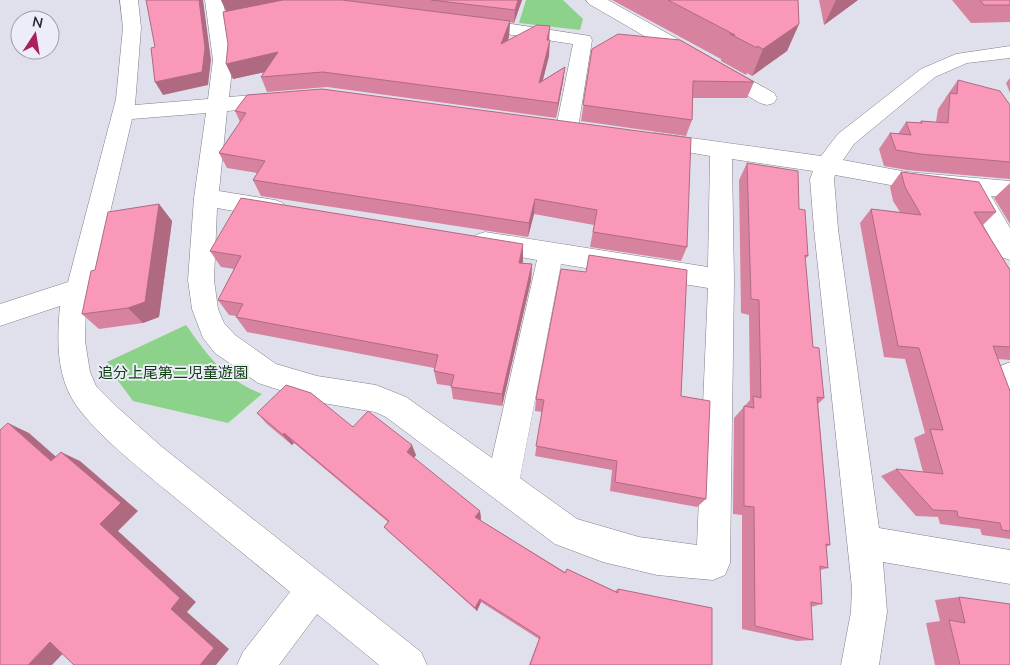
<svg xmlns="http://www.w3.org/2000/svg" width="1010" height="665" viewBox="0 0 1010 665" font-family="Mulish,'Noto Sans JP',sans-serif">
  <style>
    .green { fill: #8dd28a }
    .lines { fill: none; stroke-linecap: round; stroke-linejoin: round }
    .minor-casing { stroke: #7e7e89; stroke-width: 1 }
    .minor { fill: #fff; fill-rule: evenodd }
    .wall { fill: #d783a0 }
    .shaded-wall { fill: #af6a82 }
    .building { fill: #fa98ba; stroke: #af6a82 }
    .labels { text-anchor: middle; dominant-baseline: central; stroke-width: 4; stroke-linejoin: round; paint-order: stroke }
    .park-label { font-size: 15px; fill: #0f4011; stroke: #ededf9 }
  </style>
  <rect width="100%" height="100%" fill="#e0e0ec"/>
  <g class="green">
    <polygon points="526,0 563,0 583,19 580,30 519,23"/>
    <path d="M186 325C209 357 223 378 262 394L228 423 133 401 116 378 107 362Z"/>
  </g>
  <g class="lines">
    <g class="minor-casing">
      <g id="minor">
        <path d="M120 0H138L141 28 135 105 208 99 213 60 205 0H223L233 60 229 97 278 93 285 95 288 100 285 105 278 107 227 111 219 191 275 200 283 203 287 209 283 215 275 218 217 208 214 280 218 309 224 323 235 335 276 364 317 376 376 385 406 397 492 458 537 260 476 249 473 242 476 235 485 232 708 267 710 156 647 145 644 140 647 135 655 133 821 156 838 134 921 69 956 54 1010 46V58L967 63 935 77 854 144 843 160 907 172 1010 181V197L991 196 1010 228V260L1001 257 966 194 907 188 835 175 834 179 838 229 879 528 1010 550V584L883 562 887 612 879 665H841L851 612 852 588 814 229 810 179 813 171 732 159 734 280 730 563 725 575 713 580 657 575 603 562 555 544 386 417 375 412 317 402 258 383 215 353 203 338 192 309 188 280 194 198 206 113 132 119 92 289 86 306 85 341 90 372 96 386 117 407 162 447 421 652 427 665H379L317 614 279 665H237L243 652 290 592C249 558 208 525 167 491 138 467 98 436 76 405 56 376 57 340 60 306L0 326V304L68 282 116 99 123 28ZM561 264 708 288 697 545 639 537 577 519 520 478Z"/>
        <polygon points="586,0 608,0 774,93 777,98 774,103 767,105 760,103 589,4"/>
        <polygon points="473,18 590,36 592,40 578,128 575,133 567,135 559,133 556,128 573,44 466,28 464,24 466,20"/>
        <polygon points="1008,363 1010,363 1010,410 1000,407 991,383 998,367"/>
      </g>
    </g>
    <use href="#minor" class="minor"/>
  </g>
  <g class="wall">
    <polygon points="221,0 522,0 514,23 510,22 509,37 508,40 549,40 549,56 543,80 565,67 563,82 556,118 327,87 267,92 261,77 264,72 233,79 228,44 226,11"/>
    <polygon points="612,0 798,0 799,24 787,51 752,76 747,73 746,75 721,61 721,59"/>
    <polygon points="819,0 858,0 824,25"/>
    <polygon points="952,0 1010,0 1010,22 971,23"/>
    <polygon points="592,49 754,82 747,98 693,98 692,120 686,136 581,121"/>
    <polygon points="1010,78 1010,93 1006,83"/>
    <polygon points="958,80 1010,105 1010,179 907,170 884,166 879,149 890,133 898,134 906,122 919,123 921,121 936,122 938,109 945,99 946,97"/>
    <polygon points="322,89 687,247 681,261 590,247 594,225 534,214 528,237 261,196 253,180 257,173 227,168 219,153 240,122 235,111"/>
    <polygon points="747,163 799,209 808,256 805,259 813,347 824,398 818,404 830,545 826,547 828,568 820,570 822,604 811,607 813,640 797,641 742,629 742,515 733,514 734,418 750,400 749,315 741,313 739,180"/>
    <polygon points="901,172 996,212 982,226 1010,270 1010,360 998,359 1010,391 1010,539 982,535 980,529 940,524 938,517 916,516 881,476 896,469 923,472 914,438 925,433 905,359 884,357 860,223 871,209 900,212 893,201 890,187"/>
    <polygon points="1010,183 1010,224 994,198"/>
    <polygon points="159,204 172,221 159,317 143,323 99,329 82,314 95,270"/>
    <polygon points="210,251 523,261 522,263 532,264 531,280 502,406 453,399 451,386 437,384 434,371 434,368 247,332 236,317 236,316 229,315 218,300 234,269 221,267"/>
    <polygon points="589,255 681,396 706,499 697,507 610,491 612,470 535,456 542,412 535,411 536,399 586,272"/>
    <polygon points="257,413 353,427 416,455 414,458 480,511 481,519 480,520 565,572 567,569 615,591 618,589 712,665 529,665 539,639 481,602 477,611 390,533 384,527 388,522 294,443 292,445 267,424"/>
    <polygon points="959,597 1010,665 935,665 926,623 940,621 935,600"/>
  </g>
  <g class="shaded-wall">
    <polygon points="199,0 203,0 211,60 208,85 163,95 155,82"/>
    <polygon points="221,0 295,0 227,13"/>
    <polygon points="518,0 522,0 514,23 515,10"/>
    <polygon points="836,0 858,0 824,25"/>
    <polygon points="510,21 509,37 501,60 501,44"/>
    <polygon points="799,24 787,51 752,76 763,49"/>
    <polygon points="550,26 549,42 547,40"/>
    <polygon points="550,40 549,56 538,98 539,83"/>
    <polygon points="278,52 284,68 233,79 226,64"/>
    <polygon points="565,67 563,82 556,118 558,103"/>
    <polygon points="535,199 534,214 528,237 529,223"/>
    <polygon points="159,204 172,221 159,317 143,323 128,308"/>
    <polygon points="523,244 523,261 518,278 519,263"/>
    <polygon points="532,264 531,280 502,406 502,394"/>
    <polygon points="8,423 29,433 71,470 51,461"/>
    <polygon points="284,433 294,443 292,445 283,435"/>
    <polygon points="412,445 416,455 411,461 407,452"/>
    <polygon points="61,452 80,461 138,511 118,531 196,602 187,612 229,649 216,665 200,665 171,609 100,524"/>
    <polygon points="480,511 481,519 476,525 475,517"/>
    <polygon points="480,599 481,602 477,611 475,608"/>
    <polygon points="50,642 73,643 52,665 28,665"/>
  </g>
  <g class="building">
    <polygon points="146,0 199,0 205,48 202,72 155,82 151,48 155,47"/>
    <polygon points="283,0 342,0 510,21 501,44 537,25 550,26 547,40 550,40 539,83 565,67 558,103 323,72 261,77 278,52 226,64 228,44 223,12"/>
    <polygon points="431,0 518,0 515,10"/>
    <polygon points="668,0 798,0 799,24 763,49 757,46 757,48 730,34 735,35"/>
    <polygon points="980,0 1010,0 1010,5 984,5"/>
    <polygon points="618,34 680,40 754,82 693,81 692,120 583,105 592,49"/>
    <polygon points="958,80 1000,91 1010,105 1010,162 920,154 896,150 890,133 911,135 906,122 922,123 921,121 948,123 950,93 957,94"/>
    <polygon points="322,89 691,138 687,247 593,232 597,210 535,199 529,223 253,180 265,161 219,153 246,113 235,111 247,95"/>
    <polygon points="747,163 798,171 799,209 805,210 808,256 805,255 813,347 819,348 824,398 817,397 830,545 826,544 828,568 820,566 822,604 811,602 813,640 755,626 754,507 744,506 744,406 754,408 753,396 761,398 759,300 751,299"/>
    <polygon points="901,172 979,182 996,212 974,212 1010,270 1010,347 993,346 1010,391 1010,531 1002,530 1000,523 958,517 957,511 933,510 896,469 943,474 930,429 943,430 919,348 898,346 871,209 921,215 905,187"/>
    <polygon points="241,198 523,244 519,263 532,264 502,394 451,387 454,375 434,371 438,355 236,317 243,304 218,300 241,256 210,251"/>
    <polygon points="159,204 145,302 128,308 82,314 91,271 95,270 108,212"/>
    <polygon points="589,255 687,270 681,396 710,401 706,499 615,482 617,461 536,446 544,400 536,399 561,269 586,272"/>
    <polygon points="286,385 311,393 353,427 368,411 412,445 407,452 480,511 475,517 565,573 567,569 618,593 618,589 712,608 712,665 530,665 540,637 480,599 475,608 384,527 389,521 284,433 283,435 257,413"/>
    <polygon points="8,423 51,461 61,452 121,503 100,524 180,598 171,609 214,648 200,665 74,665 50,642 28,665 0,665 0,430"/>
    <polygon points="959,597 1010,604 1010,665 960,665 949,620 965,623"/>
  </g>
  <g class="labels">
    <g class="park-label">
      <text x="173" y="372">追分上尾第二児童遊園</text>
    </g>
  </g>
  <g transform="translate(35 35) rotate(12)"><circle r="24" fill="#ededf9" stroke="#a0a0a9"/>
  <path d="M0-4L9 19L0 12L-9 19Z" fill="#ac205e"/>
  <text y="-8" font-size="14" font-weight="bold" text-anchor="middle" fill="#2d2d31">N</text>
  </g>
</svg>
